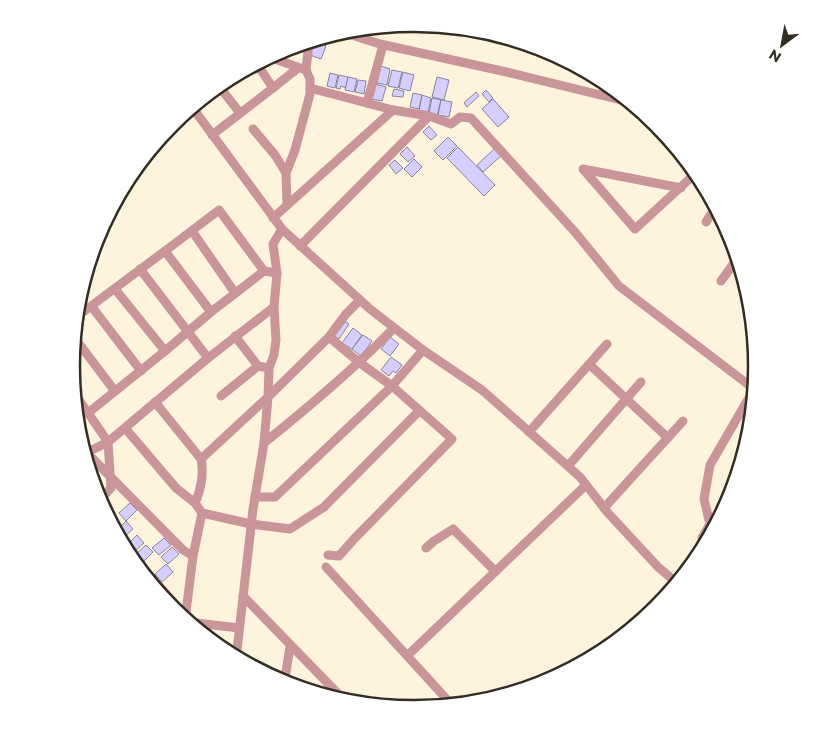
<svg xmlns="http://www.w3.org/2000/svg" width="827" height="733" viewBox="0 0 827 733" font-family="Montserrat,sans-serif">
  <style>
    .building { fill: #d6cefe; stroke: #88839e }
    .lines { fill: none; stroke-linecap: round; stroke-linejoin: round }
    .minor { stroke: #ca9599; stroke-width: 9 }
    .rim { fill: none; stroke: #332e24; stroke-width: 2.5 }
  </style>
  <rect width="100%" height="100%" fill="#fef4dd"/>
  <g class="building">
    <polygon points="315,41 326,46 321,59 310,55"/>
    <polygon points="381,66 390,69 387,85 377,83"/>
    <polygon points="392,70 402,72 398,88 388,86"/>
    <polygon points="403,72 414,75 410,91 399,88"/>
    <polygon points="330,73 338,75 335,88 327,86"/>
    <polygon points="339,75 348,77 346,88 341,86 340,89 336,88"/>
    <polygon points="348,77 357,79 354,92 345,90"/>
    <polygon points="437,77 449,80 444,100 432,97"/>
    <polygon points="358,80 366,81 364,94 355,92"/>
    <polygon points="375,84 386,87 382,101 372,99"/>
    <polygon points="394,89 404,91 403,97 392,96"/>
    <polygon points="486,90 493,98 489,102 482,94"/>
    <polygon points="476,92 479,96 467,107 464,103"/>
    <polygon points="413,93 422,95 419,109 410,107"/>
    <polygon points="422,95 431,98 428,113 419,111"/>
    <polygon points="432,98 441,100 437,115 429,113"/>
    <polygon points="493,99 509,117 498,127 482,109"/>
    <polygon points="441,100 452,102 449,117 438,115"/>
    <polygon points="429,126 437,135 431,140 423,132"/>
    <polygon points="448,137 457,146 443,160 434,151"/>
    <polygon points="407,147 415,156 408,162 400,154"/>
    <polygon points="458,147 495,185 484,196 447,158"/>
    <polygon points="494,149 501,156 483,172 477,165"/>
    <polygon points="414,159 422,167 412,177 404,169"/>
    <polygon points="395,160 403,168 396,174 389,165"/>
    <polygon points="344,321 349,324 339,339 333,335"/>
    <polygon points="353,328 362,335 352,349 342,343"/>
    <polygon points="363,335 372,341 361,356 352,349"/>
    <polygon points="390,337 399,344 390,356 381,349"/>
    <polygon points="391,357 402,365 396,373 393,371 389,376 381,370"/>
    <polygon points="130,503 137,510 126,521 119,513"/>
    <polygon points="126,521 133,529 122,539 115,532"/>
    <polygon points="137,535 144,543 133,553 126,546"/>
    <polygon points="164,538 171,545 159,555 152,548"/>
    <polygon points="146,545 153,552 142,563 135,555"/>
    <polygon points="172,547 179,554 168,564 161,557"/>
    <polygon points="166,564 173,572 162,582 155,574"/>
  </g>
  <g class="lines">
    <g class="minor">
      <polyline points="342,32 380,44 502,71 629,102"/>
      <polyline points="269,57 306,70 310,79 310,94 295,150 286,173 287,205"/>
      <polyline points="306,70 309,42"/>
      <polyline points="218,85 240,113"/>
      <polyline points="273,88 298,68"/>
      <polyline points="310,88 393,110"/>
      <polyline points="367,103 383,45"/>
      <polyline points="192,107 282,229 370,309 423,350 482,390 580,477 608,513 658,567 677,583"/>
      <polyline points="429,116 451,124 460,117 471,118 575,232 619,286 754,389"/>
      <polyline points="253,129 275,155 286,173"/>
      <polyline points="212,135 273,88 257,64"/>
      <polyline points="681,188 583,169 635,229 696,173"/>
      <polyline points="273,218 393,110 429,116 300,246"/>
      <polyline points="706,222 715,208"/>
      <polyline points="192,231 235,293"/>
      <polyline points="165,251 219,210 264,271"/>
      <polyline points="140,269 208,358"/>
      <polyline points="721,281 737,259"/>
      <polyline points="115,289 165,351"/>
      <polyline points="92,307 141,371"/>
      <polyline points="75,318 165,251 211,312"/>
      <polyline points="235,336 258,366 269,368"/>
      <polyline points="74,337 114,390"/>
      <polyline points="589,364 668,438"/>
      <polyline points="73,391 108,442 208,358 274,307"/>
      <polyline points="221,396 258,366"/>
      <path d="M155 402 201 459C204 473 201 490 195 503"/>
      <polyline points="88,413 165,351 211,312 264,271 277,273"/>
      <polyline points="125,428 176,488 195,503 202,513 251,524 290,529 324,507 419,411"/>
      <polyline points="529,432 607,344"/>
      <path d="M264 443C310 406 353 370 394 328"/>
      <polyline points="87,453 183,550 193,556"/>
      <polyline points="84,454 108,442 111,488 98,501"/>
      <polyline points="201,459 268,397 269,368 274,355 276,340 274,307 277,273 273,244 282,229"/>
      <polyline points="568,466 641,382"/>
      <polyline points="255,497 275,497 392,386 423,350"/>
      <polyline points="604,508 683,421"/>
      <polyline points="704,546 702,538 710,524 704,499 710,465 754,389"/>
      <polyline points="426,548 434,541 453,529 495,571"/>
      <polyline points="126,552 154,580 185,616 196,623 239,628"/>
      <polyline points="328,555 339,556 354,539 452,439 392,386 360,363 329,337"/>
      <polyline points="326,567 452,705"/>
      <polyline points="243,596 346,702"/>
      <polyline points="185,620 193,556 202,513"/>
      <polyline points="408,655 586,485"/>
      <polyline points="236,659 253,509 264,443 268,397 329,337 346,314 360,300"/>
      <polyline points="284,684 290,647"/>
    </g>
  </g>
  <path d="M0 0H827V733H0ZM80 366a334 334 0 1 1 668 0a334 334 0 1 1-668 0Z" fill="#fff" fill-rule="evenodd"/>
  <path class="rim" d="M80 366a334 334 0 1 1 668 0a334 334 0 1 1-668 0Z"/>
  <g transform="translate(782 45) rotate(212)" stroke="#ffffff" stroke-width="4" paint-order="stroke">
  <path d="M0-4L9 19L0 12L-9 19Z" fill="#332e24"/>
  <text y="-8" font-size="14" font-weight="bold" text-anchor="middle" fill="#332e24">N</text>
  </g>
</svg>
